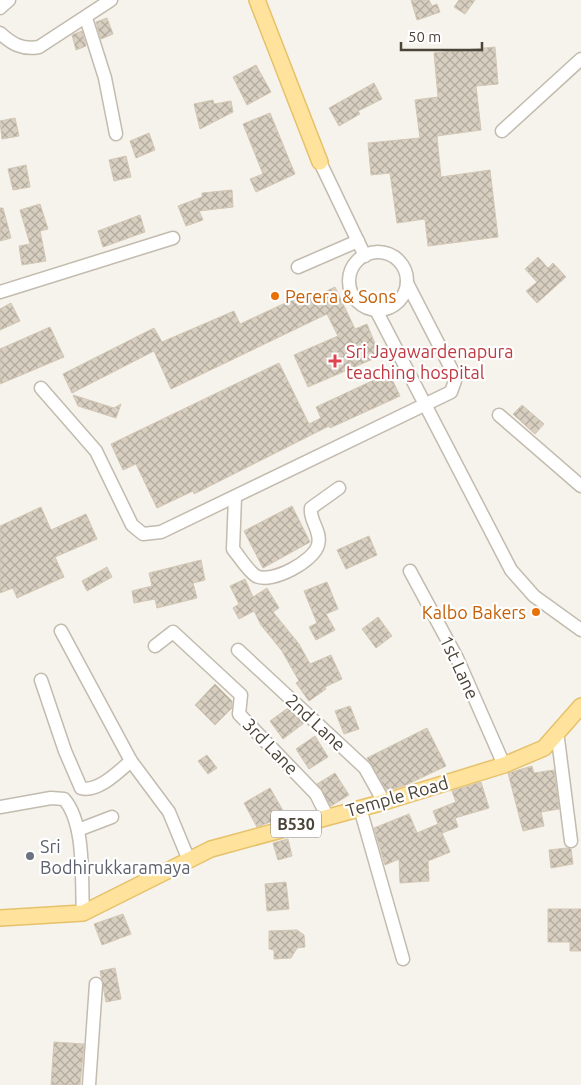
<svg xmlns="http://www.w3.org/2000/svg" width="581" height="1085" viewBox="0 0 581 1085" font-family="Ubuntu,sans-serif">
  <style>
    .building { fill: url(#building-cross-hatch); stroke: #d3c7b4 }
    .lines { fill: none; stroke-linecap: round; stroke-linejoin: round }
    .minor-casing { stroke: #c2bbae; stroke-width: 15 }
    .major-casing { stroke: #e6c16a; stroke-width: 18 }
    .minor { stroke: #fff; stroke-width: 12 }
    .major { stroke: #ffe39c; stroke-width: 15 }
    .food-dot { fill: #e8710a; stroke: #fff; stroke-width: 2 }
    .health-dot { fill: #e0444e; stroke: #fff; stroke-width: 2 }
    .worship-dot { fill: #6b7280; stroke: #fff; stroke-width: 2 }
    .labels { text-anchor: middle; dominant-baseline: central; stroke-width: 4.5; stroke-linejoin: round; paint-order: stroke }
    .shield { fill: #fff; stroke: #817c74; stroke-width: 1 }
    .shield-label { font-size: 16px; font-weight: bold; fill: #4b4439 }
    .food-label { font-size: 18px; fill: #c56008; stroke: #fff; text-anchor: start }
    .health-label { font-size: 18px; fill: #be3a42; stroke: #fff; text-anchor: start }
    .street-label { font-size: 18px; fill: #4b4439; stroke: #fff }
    .worship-label { font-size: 18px; fill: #5b616d; stroke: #fff; text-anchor: start }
  </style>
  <defs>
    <pattern id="building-cross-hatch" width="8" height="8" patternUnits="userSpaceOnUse" patternTransform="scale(1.25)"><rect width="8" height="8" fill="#d8cfc1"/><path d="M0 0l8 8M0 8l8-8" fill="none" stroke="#b1aa9e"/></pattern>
  </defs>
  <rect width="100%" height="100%" fill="#f6f3ec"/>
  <g class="building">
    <polygon points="411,0 429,0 432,6 437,4 440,12 417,20"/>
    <polygon points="459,0 475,0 465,14 454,7"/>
    <polygon points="107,18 113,34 101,39 96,22"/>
    <polygon points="82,31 86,46 76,50 72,35"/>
    <polygon points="495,47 498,84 476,86 481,130 437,136 441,177 490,170 498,237 428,246 425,219 397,223 390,173 371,175 368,143 420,138 415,100 438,97 434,53"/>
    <polygon points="256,65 271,92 247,105 233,77"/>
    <polygon points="374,83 382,99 358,111 360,114 339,126 329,108"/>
    <polygon points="213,100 214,104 231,101 233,112 200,129 194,104"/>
    <polygon points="270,113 295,174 256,192 250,179 263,174 243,124"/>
    <polygon points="15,118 19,136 2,139 0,121"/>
    <polygon points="149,133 155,150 136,158 130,141"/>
    <polygon points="126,156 131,177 114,181 109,160"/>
    <polygon points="26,165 30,187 13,190 8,169"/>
    <polygon points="232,190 233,207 199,211 203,220 186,226 178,206 202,197 202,193"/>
    <polygon points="40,204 48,229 40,231 46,261 22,265 19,246 30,244 20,210"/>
    <polygon points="0,208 3,208 11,238 0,241"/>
    <polygon points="140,215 145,232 103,247 98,231"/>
    <polygon points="538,257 548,268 553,263 566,277 537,303 526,291 537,282 525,269"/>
    <polygon points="335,287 355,329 367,324 380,356 308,387 294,355 338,336 327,314 171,389 154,351 72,393 63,374 154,328 162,342 234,311 240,324 309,292 312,298"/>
    <polygon points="11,303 20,321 0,330 0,309"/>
    <polygon points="50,327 64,357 0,384 0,349"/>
    <polygon points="279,363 309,424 321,418 316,407 389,373 400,396 330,428 329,426 194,494 193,491 157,508 136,464 123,470 111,444"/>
    <polygon points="73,395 114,408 121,404 116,418 78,406"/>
    <polygon points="522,405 544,424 535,434 513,414"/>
    <polygon points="292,506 310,542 263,568 244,531"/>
    <polygon points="41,507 51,530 86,514 97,539 55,557 64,577 17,598 13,588 0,593 0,526"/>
    <polygon points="369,536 377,555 346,569 337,550"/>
    <polygon points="201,560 205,580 193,583 197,598 157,608 155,599 134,603 132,591 152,586 149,573"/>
    <polygon points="107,567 112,577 87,591 82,581"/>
    <polygon points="245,579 253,597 267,588 279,608 273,612 299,644 310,664 331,655 342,679 325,687 326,689 309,701 296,683 299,681 282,651 261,625 254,611 239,619 233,608 239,604 230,586"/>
    <polygon points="327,582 338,609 326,614 335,630 316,640 309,627 317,623 304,591"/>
    <polygon points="378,617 392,636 376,648 362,629"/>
    <polygon points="215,684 232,701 232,708 215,725 195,705"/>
    <polygon points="350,706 359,729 344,734 335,711"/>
    <polygon points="288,708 304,723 283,739 270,721"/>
    <polygon points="427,728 446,766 406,785 387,791 367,758"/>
    <polygon points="315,736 328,757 309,769 296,749"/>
    <polygon points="207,755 217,768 208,774 198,761"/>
    <polygon points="532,766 534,773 554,770 559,809 541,812 544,826 523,831 508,773"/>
    <polygon points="335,773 349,795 331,806 317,784"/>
    <polygon points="481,782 489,808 455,818 458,827 442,833 450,852 428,861 429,881 400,883 399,859 385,865 374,828 409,814 417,833 438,824 433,811 456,802 452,791"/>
    <polygon points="270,788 286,816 257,827 244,803"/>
    <polygon points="288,839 292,856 278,860 273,843"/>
    <polygon points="567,848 571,849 573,864 551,868 549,850"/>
    <polygon points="286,882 289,909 267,911 265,884"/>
    <polygon points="548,909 581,909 581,951 570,951 570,942 548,942"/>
    <polygon points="123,914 131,934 102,945 94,924"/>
    <polygon points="297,930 304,935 305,947 297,948 291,958 274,959 274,950 269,949 269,931"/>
    <polygon points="115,968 121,999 106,1002 100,971"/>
    <polygon points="54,1042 84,1044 80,1085 51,1085"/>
  </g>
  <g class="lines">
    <g class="minor-casing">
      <g id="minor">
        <polyline points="0,8 9,0"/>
        <polyline points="86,18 105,78 116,134"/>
        <path d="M0 33C12 44 22 50 39 47L111 0"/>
        <polyline points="502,131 581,59"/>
        <polyline points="320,162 365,256"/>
        <circle cx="378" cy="281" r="29"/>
        <polyline points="298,267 358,241"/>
        <polyline points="0,292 173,238"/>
        <polyline points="376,310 511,570 534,596 581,630"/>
        <polyline points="41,388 96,451 132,525 143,534 161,532 451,392 456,378 407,283"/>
        <polyline points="499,415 581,486"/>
        <path d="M235 497 233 549C239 556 248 571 256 576 272 584 314 561 318 545 322 531 309 521 311 508L339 488"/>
        <polyline points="410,571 457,658 504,765"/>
        <polyline points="61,631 131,761 169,812 188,858"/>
        <polyline points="155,646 173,632 241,695 239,714 316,794 327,816"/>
        <polyline points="238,650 365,768 384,802"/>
        <path d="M41 680 65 751 81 788C98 793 119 771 131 761"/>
        <polyline points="555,736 558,739 571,841"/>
        <path d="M0 807 51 798 64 799C86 824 81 881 83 913"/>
        <polyline points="360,808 403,959"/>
        <polyline points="78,830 112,817"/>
        <polyline points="89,1085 96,984"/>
      </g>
    </g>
    <g class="major-casing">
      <g id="major">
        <polyline points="257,0 320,162"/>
        <polyline points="0,918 83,913 211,849 384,802 504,765 544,748 581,706"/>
      </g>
    </g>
    <use href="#minor" class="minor"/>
    <use href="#major" class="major"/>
  </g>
  <g class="food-dot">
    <circle cx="275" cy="296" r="5"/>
    <circle cx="536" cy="612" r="5"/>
  </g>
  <path class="health-dot" d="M332.5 353.5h5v5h5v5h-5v5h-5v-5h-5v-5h5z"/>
  <circle class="worship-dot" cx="30" cy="856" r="5"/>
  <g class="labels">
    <rect class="shield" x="271" y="810.5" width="50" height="27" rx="4"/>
    <g class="shield-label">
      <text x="296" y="824">B530</text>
    </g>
    <g class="food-label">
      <text x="285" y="296">Perera &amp; Sons</text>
      <text x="526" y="612" text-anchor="end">Kalbo Bakers</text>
    </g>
    <g class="health-label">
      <text x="346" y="351">Sri Jayawardenapura<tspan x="346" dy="21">teaching hospital</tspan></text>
    </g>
    <g class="street-label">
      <text transform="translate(460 667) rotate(65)">1st Lane</text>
      <text transform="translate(316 722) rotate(43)">2nd Lane</text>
      <text transform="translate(271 746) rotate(46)">3rd Lane</text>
      <text transform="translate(397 796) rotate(-16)">Temple Road</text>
    </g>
    <g class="worship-label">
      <text x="40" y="846">Sri<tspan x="40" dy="21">Bodhirukkaramaya</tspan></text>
    </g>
  </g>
  <path d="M401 42v8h81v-8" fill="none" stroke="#4b4439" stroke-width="2.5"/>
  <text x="408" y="42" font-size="15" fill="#4b4439" stroke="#ffffff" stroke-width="4" paint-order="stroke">50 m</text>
</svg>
